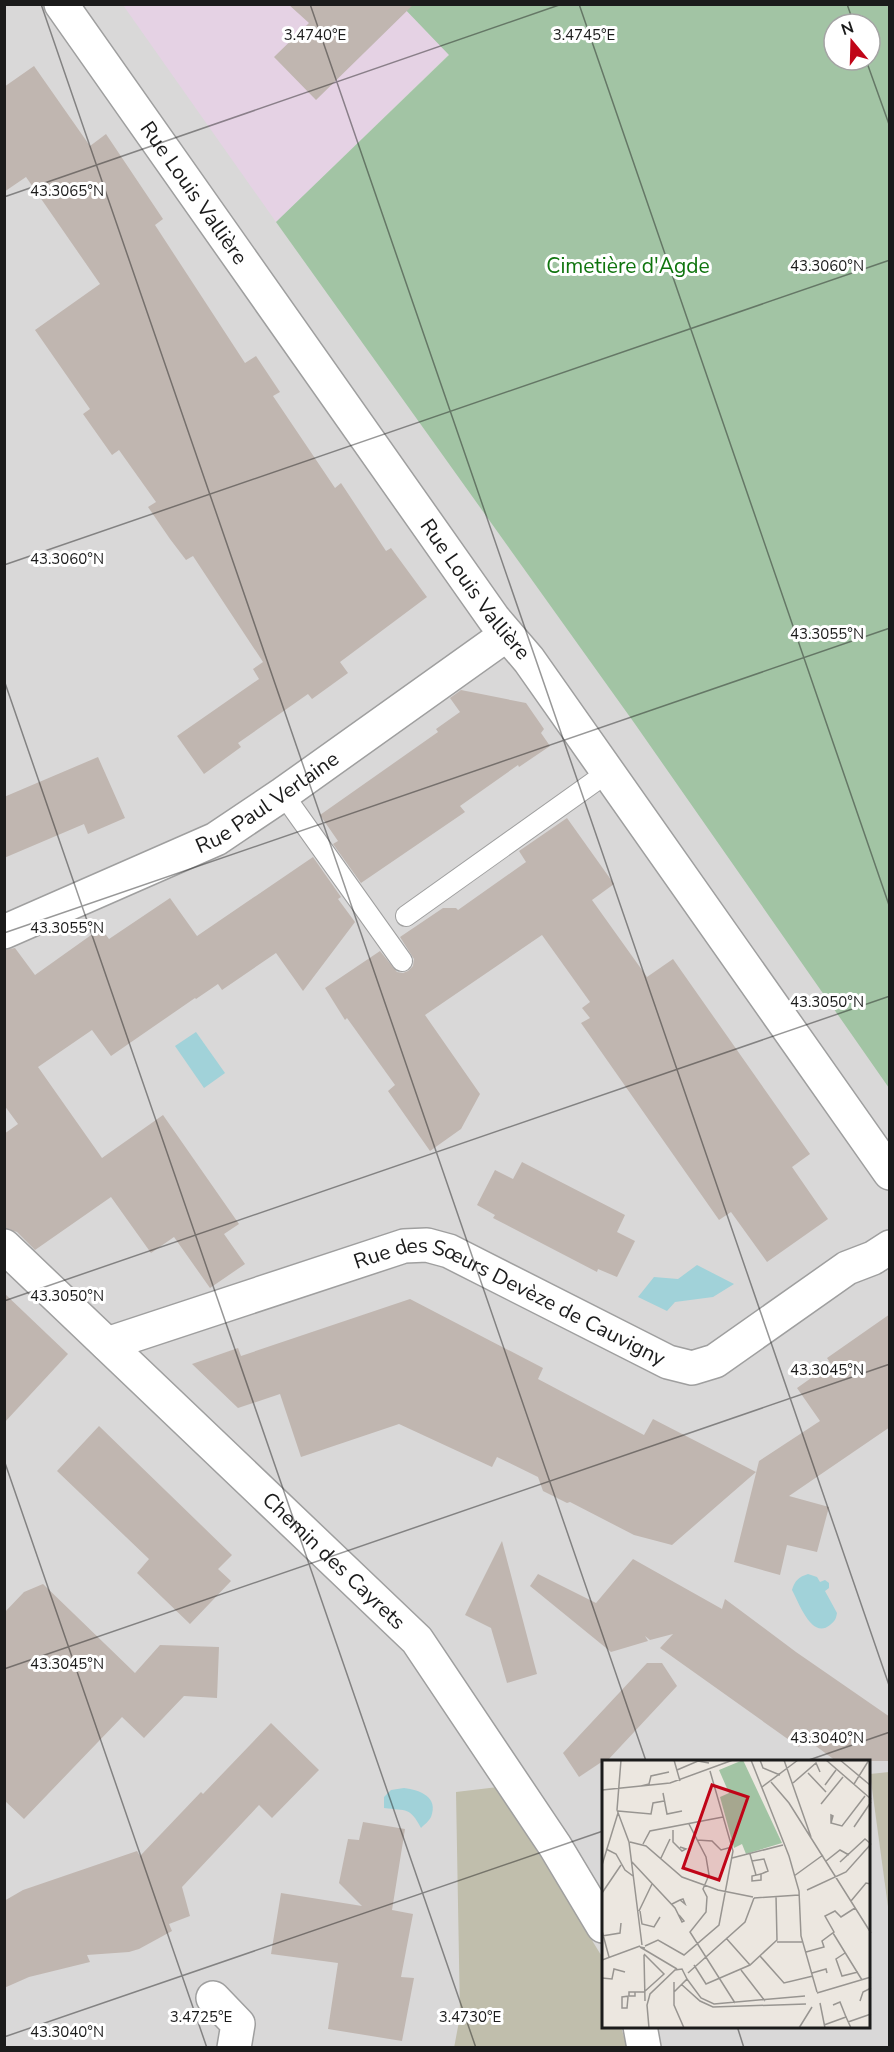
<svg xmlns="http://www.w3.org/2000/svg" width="894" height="2052" viewBox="0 0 894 2052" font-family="'Nunito Sans',sans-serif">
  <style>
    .residential { fill: #d9d8d8; fill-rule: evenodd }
    .industrial { fill: #e5d2e4 }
    .construction { fill: #c0beac }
    .cemetery { fill: #a2c4a4; fill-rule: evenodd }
    .water { fill: #a1d2d9 }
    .building { fill: #c0b6b0 }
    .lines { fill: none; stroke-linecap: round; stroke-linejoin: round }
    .service-casing { stroke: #9f9f9f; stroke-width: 22 }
    .minor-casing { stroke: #9f9f9f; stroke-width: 36 }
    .service { stroke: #fff; stroke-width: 20 }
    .minor { stroke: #fff; stroke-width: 33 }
    .ticks { fill: none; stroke: #1b1b1b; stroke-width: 1.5; stroke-opacity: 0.45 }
    .labels { text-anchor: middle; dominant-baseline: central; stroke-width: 6; stroke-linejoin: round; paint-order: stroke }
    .street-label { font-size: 21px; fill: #1b1b1b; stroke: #fff }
    .park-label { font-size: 21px; fill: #0f740e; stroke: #fff }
    .inset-road { fill: none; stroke: #989591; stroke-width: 1.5 }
    .view { fill: #c00518; fill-opacity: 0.15; stroke: #c00518; stroke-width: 3 }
    .inset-edge { fill: none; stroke: #1b1b1b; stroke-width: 3 }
    .ticks-label { font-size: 15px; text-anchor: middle; fill: #1b1b1b; stroke: #fff; stroke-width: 6; stroke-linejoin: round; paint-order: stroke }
  </style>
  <rect width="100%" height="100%" fill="#ece7e0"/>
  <path class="residential" d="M5 5H889V2047L5 2048ZM834 24H870V60H834ZM603 1761H868V2026H603Z"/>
  <polygon class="industrial" points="123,5 401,5 449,54 276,222"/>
  <g class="construction">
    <polygon points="889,1772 890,1772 889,1914 870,1774"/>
    <polygon points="498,1787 601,1955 603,1963 603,2026 621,2027 627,2047 454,2048 460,2016 456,1792"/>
  </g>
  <path class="cemetery" d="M401 5H889V1088L635 724 276 222 449 55ZM834 24H870V60H834Z"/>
  <g class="water">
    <polygon points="196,1032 225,1073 204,1088 175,1046"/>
    <polygon points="697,1265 734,1284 713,1297 675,1302 667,1311 638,1297 654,1277 678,1279"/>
    <path d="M808 1574 817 1577 820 1582 825 1580 829 1583V1588L825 1591 837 1613C836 1619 835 1621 830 1625 812 1640 799 1603 792 1590 795 1580 799 1577 808 1574Z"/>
    <path d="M404 1788C420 1790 439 1797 431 1817 429 1821 424 1825 421 1828 410 1807 407 1811 384 1808V1797L391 1790Z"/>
  </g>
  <g class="building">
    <polygon points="288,4 414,4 316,100 274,57 309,23"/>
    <polygon points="34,66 90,146 106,134 163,219 155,225 245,363 256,356 280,392 273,396 335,488 341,483 386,551 391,548 427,597 340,662 348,673 312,699 308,694 238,743 241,747 204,774 177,736 259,679 253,669 263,662 193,556 186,560 170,539 148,507 156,502 119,450 112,455 83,414 90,409 35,330 100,284 26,177 4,192 4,87"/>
    <polygon points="461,690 526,703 544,729 541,733 550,746 519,767 518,765 460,806 465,812 361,883 333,844 338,841 320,815 438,732 436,729 460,712 450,698"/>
    <polygon points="98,757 125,818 88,834 84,824 4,858 4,797"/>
    <polygon points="567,818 614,884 592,900 647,977 673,959 810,1154 792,1167 828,1219 767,1262 731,1212 719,1220 581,1023 590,1018 582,1008 590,1002 542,935 425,1015 480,1094 461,1129 430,1151 388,1091 395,1085 347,1018 345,1020 325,988 380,951 397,972 403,973 408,971 413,966 414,959 400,937 443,908 456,908 458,910 526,862 519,851"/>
    <polygon points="313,857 341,897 338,899 355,922 303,991 276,953 222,990 218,984 196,999 195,998 111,1056 92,1030 38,1067 102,1158 163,1115 239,1224 224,1234 245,1264 210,1288 174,1237 151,1253 111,1197 35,1250 17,1232 4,1228 4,1134 18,1124 4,1105 4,950 15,948 35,975 101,928 109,939 170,898 197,936"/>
    <polygon points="522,1162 625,1215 617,1232 635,1241 617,1277 598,1269 597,1272 493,1218 495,1215 477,1205 495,1170 513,1179"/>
    <polygon points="4,1293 68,1354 4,1423"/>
    <polygon points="410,1299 543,1368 538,1379 644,1435 653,1419 756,1472 672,1545 634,1535 570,1502 567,1503 543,1491 538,1477 497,1457 492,1467 399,1424 301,1457 280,1394 238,1408 192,1364 238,1348 241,1356"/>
    <polygon points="890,1314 890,1427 789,1496 829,1507 817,1552 787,1545 780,1575 734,1562 759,1461 820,1421 797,1388 831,1364 827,1358"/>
    <polygon points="99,1426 232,1555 218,1569 231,1581 190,1624 137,1573 149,1559 57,1471"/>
    <polygon points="502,1541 537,1674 507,1683 491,1628 465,1615"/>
    <polygon points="633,1559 722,1609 725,1599 796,1652 890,1717 890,1761 836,1761 805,1738 799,1747 660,1648 673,1634 650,1640 645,1636 648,1641 611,1652 530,1586 538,1574 596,1603"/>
    <polygon points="43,1584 135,1673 160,1645 219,1647 217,1698 184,1696 144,1738 122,1717 24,1819 4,1800 4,1613 24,1592"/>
    <polygon points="647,1663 662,1663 677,1686 607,1761 603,1761 579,1777 563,1753"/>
    <polygon points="271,1723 319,1770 272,1818 259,1805 182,1887 190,1916 169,1924 172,1931 139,1949 129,1952 87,1955 90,1962 29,1977 4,1988 4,1901 23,1890 137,1851 140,1856 201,1792 203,1794"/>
    <polygon points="363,1822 405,1829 392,1910 413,1914 401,1977 414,1978 402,2041 328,2029 338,1963 271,1954 281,1893 362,1906 339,1883 348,1839 359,1840"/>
  </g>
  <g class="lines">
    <g class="service-casing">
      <g id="service">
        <polyline points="283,794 402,961"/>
        <polyline points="406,916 608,772"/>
      </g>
    </g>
    <g class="minor-casing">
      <g id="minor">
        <path id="s1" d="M61 4 494 619 529 660 890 1173"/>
        <path id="s2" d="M4 932 216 839 283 794 506 635"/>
        <path id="s3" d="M4 1246 417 1640 555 1846 603 1926"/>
        <path id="s4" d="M107 1344 404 1246 427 1245 449 1251 668 1362 692 1368 715 1361 847 1268 873 1258 890 1247"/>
        <polyline points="213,1998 238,2024 234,2048"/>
        <polyline points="640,2026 644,2048"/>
      </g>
    </g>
    <use href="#service" class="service"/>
    <use href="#minor" class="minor"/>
  </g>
  <path class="ticks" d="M41 4 646 1761M310 4 890 1688M579 4 890 908M847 4 854 24M866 60 890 127M4 197 562 4M4 565 890 260M4 680 476 2048M4 933 890 628M4 1301 890 996M4 1460 207 2048M4 1669 890 1364M806 1761 890 1732M737 2026 744 2048M4 2037 603 1831"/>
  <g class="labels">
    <g class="street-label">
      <text stroke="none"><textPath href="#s1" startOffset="231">Rue Louis Vallière</textPath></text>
      <text stroke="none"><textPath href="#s1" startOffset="717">Rue Louis Vallière</textPath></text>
      <text stroke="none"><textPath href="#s2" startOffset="294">Rue Paul Verlaine</textPath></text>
      <text stroke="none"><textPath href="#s4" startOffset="430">Rue des Sœurs Devèze de Cauvigny</textPath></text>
      <text stroke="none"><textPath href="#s3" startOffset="456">Chemin des Cayrets</textPath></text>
    </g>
    <g class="park-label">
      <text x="628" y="266">Cimetière d'Agde</text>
    </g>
  </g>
  <g transform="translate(602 1760)">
    <rect width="268" height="268" fill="#ece7e0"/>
    <path d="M141 0 180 83 144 94 140 84 132 88 118 37 127 33 117 10Z" fill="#a2c4a4"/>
    <path class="inset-road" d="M19 0 15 50 27 82 40 185M72 0 78 21M149 0 187 96 197 131 199 176 215 232M158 0 161 8 178 15M182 0 209 77M224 0 269 39M238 0 268 25M75 10 96 1 107 3M206 13 224 32M169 22 187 43 269 173M191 23 214 3 218 12M252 24 267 0M223 25 234 10M39 26 47 24 49 16 67 12M160 27 196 0M0 30 68 23 131 0M61 33 65 54 80 51M219 44 241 17M16 51 49 54 51 43 62 41M229 63V55L231 56 229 63 240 66 263 36M87 64 104 97 107 115 101 129 105 137 104 152 88 172 133 243M252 67 269 42M71 70V82L80 91 84 89 78 87M95 80 110 81 119 90 130 87M28 82 44 86 80 117 116 130 151 137M41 84 48 71 121 57M4 89 14 94 23 110 31 116M148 94 154 115M59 98 68 79M130 98 181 85M150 101 162 99 166 111 159 114V120L150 121V116L159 114M224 101 238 90 247 95M30 102 73 148 80 162 82 161 77 155M238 102 263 79 269 84M0 105 16 53M192 116 221 95M205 130 244 112 269 84M0 133 19 105M152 138 197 135M249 141 264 123 269 124M70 144 78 140 81 139 83 144 78 140M37 151 50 124M38 151 40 164 52 167 58 157M0 171 7 197M231 173 260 220M0 176 18 173 19 163M124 178 148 205M175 182H200M43 186 56 180 82 195 117 165 131 91 108 11M43 188 38 187 75 209M204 192 222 187 220 181 232 172 223 156 233 151 239 157 253 148M243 193 234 199 240 216 256 212M42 194 62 214 42 232M42 195 43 241M158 196 182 223 211 216M0 205V200L38 186M92 205 104 224 148 205 175 180 174 136M139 210 163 241M86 213 143 162 152 138M210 213 224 209 225 213M0 218 10 219 12 209 23 212M85 219 99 238 112 244 203 236M72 222V245L82 268M79 224 98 241 111 247 204 244M33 232V236H27V232H42M215 233 269 217M26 237 25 248H20V237L27 236M258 241 261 232 269 228M218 243 223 268M231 245 238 242 244 257M246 262 269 254M222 265 244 257 249 268M47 268 45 245 48 234 73 210 80 209 85 219 72 232M197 268 210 247"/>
    <path class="view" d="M110 25 146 37 117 120 81 108Z"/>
    <rect width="268" height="268" class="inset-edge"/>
  </g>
  <g class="ticks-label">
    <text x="315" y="40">3.4740°E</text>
    <text x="584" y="40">3.4745°E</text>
    <text x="67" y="196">43.3065°N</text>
    <text x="827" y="271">43.3060°N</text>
    <text x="67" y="564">43.3060°N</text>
    <text x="827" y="639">43.3055°N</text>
    <text x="67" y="933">43.3055°N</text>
    <text x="827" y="1007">43.3050°N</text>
    <text x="67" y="1301">43.3050°N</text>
    <text x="827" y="1375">43.3045°N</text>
    <text x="67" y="1669">43.3045°N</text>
    <text x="827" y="1743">43.3040°N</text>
    <text x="201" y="2022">3.4725°E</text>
    <text x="470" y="2022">3.4730°E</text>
    <text x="67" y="2037">43.3040°N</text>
  </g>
  <rect width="894" height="2052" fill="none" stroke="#1b1b1b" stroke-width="12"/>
  <g transform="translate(852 42) rotate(341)"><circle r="28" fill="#ffffff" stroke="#a4a4a4" stroke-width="1.5"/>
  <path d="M0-4.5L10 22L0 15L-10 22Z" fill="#c00518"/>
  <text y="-9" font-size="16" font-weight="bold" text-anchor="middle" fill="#1b1b1b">N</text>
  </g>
</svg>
